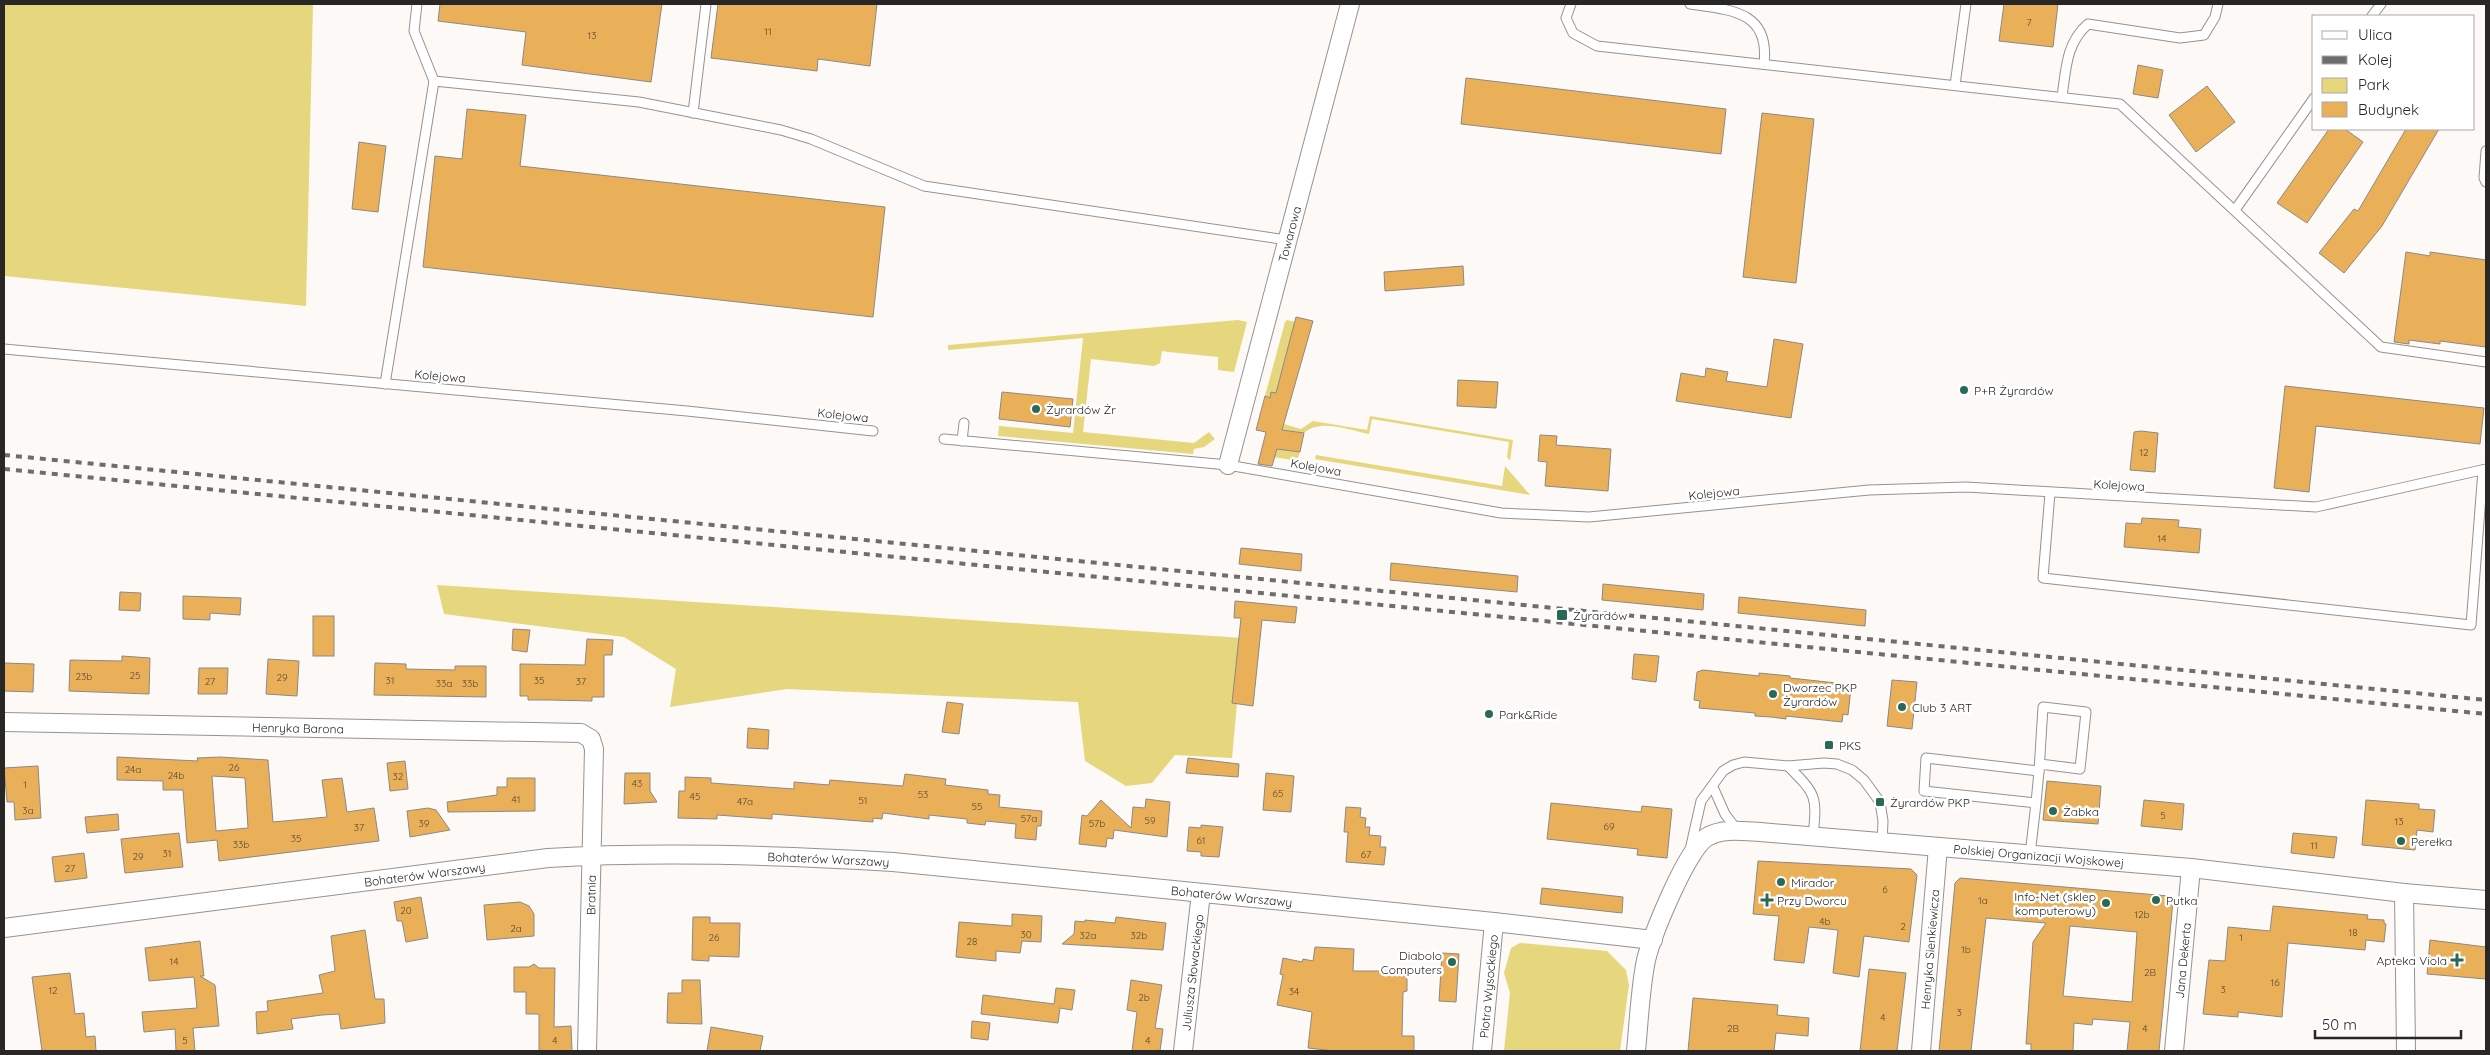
<svg xmlns="http://www.w3.org/2000/svg" width="2490" height="1055" viewBox="0 0 2490 1055" font-family="Quicksand,sans-serif">
  <style>
    .green { fill: #e6d67e }
    .building { fill: #eab059; stroke: #8b8986; fill-rule: evenodd }
    .lines { fill: none; stroke-linecap: round; stroke-linejoin: round }
    .service-casing { stroke: #969290; stroke-width: 11 }
    .minor-casing { stroke: #969290; stroke-width: 20 }
    .service { stroke: #fff; stroke-width: 9 }
    .minor { stroke: #fff; stroke-width: 18 }
    .rail { stroke: #6f6d6b; stroke-width: 4; stroke-dasharray: 6 6; stroke-linecap: butt }
    .poi-dot { fill: #2a6957; stroke: #fff; stroke-width: 2 }
    .labels { text-anchor: middle; dominant-baseline: central; stroke-width: 5; stroke-linejoin: round; paint-order: stroke }
    .number-label { font-size: 10px; fill: #594933 }
    .street-label { font-size: 12px; fill: #292726; stroke: #fff }
    .poi-label { font-size: 12px; fill: #292726; stroke: #fff; text-anchor: start }
  </style>
  <rect width="100%" height="100%" fill="#fdf9f6"/>
  <g class="green">
    <polygon points="4,4 313,4 306,306 4,276"/>
    <polygon points="1238,320 1247,322 1234,372 1218,370 1218,357 1169,352 1162,351 1160,363 1154,366 1091,359 1083,432 1194,443 1209,432 1215,439 1204,447 1194,449 1193,454 998,436 999,426 1073,433 1083,338 948,350 948,345"/>
    <polygon points="1287,320 1295,322 1276,393 1271,392 1270,398 1265,396 1285,322"/>
    <path d="M1370 416 1513 440 1510 461 1507 457 1509 442 1372 419 1369 434C1349 430 1320 418 1304 433L1286 430 1282 449 1300 452 1297 461 1274 457 1284 424 1301 429 1313 421 1367 430Z"/>
    <polygon points="1316,455 1502,486 1505,466 1530,495 1315,459"/>
    <polygon points="437,585 1243,638 1232,758 1175,755 1152,783 1126,786 1085,761 1078,702 787,689 670,707 676,669 624,637 444,614"/>
    <polygon points="1520,943 1607,951 1626,970 1629,985 1620,1051 1504,1051 1510,993 1504,973 1511,948"/>
  </g>
  <g class="building">
    <polygon points="440,4 662,4 651,82 522,65 526,32 438,21"/>
    <polygon points="718,4 877,4 870,66 818,59 817,71 711,58"/>
    <polygon points="2004,4 2058,4 2053,47 1999,41"/>
    <polygon points="2138,65 2163,70 2158,98 2133,94"/>
    <polygon points="1466,78 1726,109 1721,154 1461,124"/>
    <polygon points="2207,86 2235,122 2196,152 2169,115"/>
    <polygon points="467,109 526,115 520,166 885,207 873,317 423,267 435,156 462,159"/>
    <polygon points="1762,113 1814,119 1796,283 1743,277"/>
    <polygon points="2329,129 2345,129 2363,142 2307,223 2277,203"/>
    <polygon points="2406,129 2439,129 2382,226 2344,273 2319,253 2354,209 2358,211"/>
    <polygon points="359,142 386,146 378,212 352,209"/>
    <polygon points="2406,252 2430,256 2430,252 2486,260 2486,347 2440,341 2440,344 2409,340 2409,344 2394,342"/>
    <polygon points="1463,266 1464,285 1385,291 1384,272"/>
    <polygon points="1296,317 1313,321 1282,430 1304,433 1300,452 1277,449 1272,466 1258,464 1266,432 1256,430 1265,396 1270,398 1271,392 1276,393"/>
    <polygon points="1774,339 1803,344 1791,418 1676,401 1681,373 1705,377 1706,368 1728,372 1726,381 1767,387"/>
    <polygon points="1458,380 1498,382 1496,408 1457,406"/>
    <polygon points="2285,386 2484,408 2480,444 2316,426 2309,492 2274,488"/>
    <polygon points="1002,392 1073,399 1070,427 999,419"/>
    <polygon points="2141,431 2158,433 2155,472 2130,470 2134,432"/>
    <polygon points="1540,435 1557,436 1556,445 1611,449 1608,491 1545,486 1547,462 1538,461"/>
    <polygon points="2142,518 2179,520 2178,527 2201,529 2199,553 2124,547 2126,523 2141,524"/>
    <polygon points="1241,548 1302,554 1301,571 1239,564"/>
    <polygon points="1391,563 1518,576 1517,592 1390,580"/>
    <polygon points="1603,584 1704,594 1703,610 1602,600"/>
    <polygon points="120,592 141,593 140,611 119,610"/>
    <polygon points="183,596 241,598 240,615 210,613 210,620 183,619"/>
    <polygon points="1739,597 1866,610 1865,626 1738,613"/>
    <polygon points="1235,601 1297,607 1295,623 1262,620 1253,706 1232,703 1241,618 1234,618"/>
    <rect x="313" y="616" width="21" height="40"/>
    <polygon points="513,629 530,630 527,652 512,650"/>
    <polygon points="587,639 613,640 612,655 604,655 604,697 592,697 592,701 549,700 528,700 528,696 520,696 520,664 585,665"/>
    <polygon points="1634,654 1659,656 1656,682 1632,679"/>
    <polygon points="122,656 150,658 149,694 69,691 70,660 122,661"/>
    <polygon points="268,659 299,661 297,696 266,694"/>
    <polygon points="4,663 34,664 33,692 4,691"/>
    <polygon points="375,663 406,664 406,669 455,670 455,666 486,666 486,697 374,695"/>
    <polygon points="199,668 228,668 227,694 198,694"/>
    <polygon points="1703,670 1759,676 1759,673 1790,676 1790,678 1846,684 1846,687 1851,688 1848,715 1843,714 1842,722 1786,716 1786,719 1771,717 1755,716 1755,713 1699,708 1700,701 1694,700 1697,672"/>
    <polygon points="1892,680 1917,682 1912,729 1887,726"/>
    <polygon points="947,702 963,704 959,734 942,732"/>
    <polygon points="748,728 769,730 768,749 747,748"/>
    <path d="M117 757 198 761 197 758 220 757 268 760 273 822 327 817 322 780 342 778 347 812 374 808 379 841 219 861 217 840 187 843 183 790H163V781L117 780ZM212 776 245 778 248 828 216 831Z"/>
    <polygon points="1188,758 1239,764 1238,777 1186,773"/>
    <polygon points="405,761 408,789 390,791 387,763"/>
    <polygon points="38,766 41,818 15,820 14,802 7,802 4,768"/>
    <polygon points="625,773 650,773 650,791 657,802 624,804"/>
    <polygon points="1266,773 1294,776 1291,812 1263,810"/>
    <polygon points="905,774 946,779 945,785 988,790 988,794 1000,795 999,807 1042,811 1041,826 1037,826 1036,840 1015,838 1016,824 986,821 985,825 967,823 967,819 929,815 929,819 883,813 882,819 873,818 873,822 772,814 772,819 717,815 717,819 678,818 679,791 685,791 685,777 711,778 711,783 794,789 794,782 829,785 830,780 903,786"/>
    <polygon points="507,778 535,778 535,811 448,812 447,802 497,795 497,787 507,787"/>
    <polygon points="2047,781 2101,786 2098,824 2043,820"/>
    <polygon points="1146,799 1170,802 1167,837 1114,830 1113,839 1107,838 1106,847 1079,844 1082,815 1087,816 1101,800 1131,828 1133,807 1145,808"/>
    <polygon points="2144,800 2184,804 2182,830 2141,826"/>
    <polygon points="2366,800 2419,804 2419,809 2435,810 2433,832 2417,830 2415,850 2362,845"/>
    <polygon points="1551,803 1641,812 1642,806 1672,809 1667,858 1637,855 1638,849 1547,839"/>
    <polygon points="1346,807 1361,808 1360,817 1366,818 1365,827 1370,827 1369,835 1381,836 1380,847 1386,847 1384,865 1346,862 1348,832 1344,832"/>
    <polygon points="428,808 436,810 450,830 410,837 407,811"/>
    <polygon points="118,814 119,830 87,833 85,817"/>
    <polygon points="1201,825 1223,827 1219,857 1201,856 1201,852 1187,851 1189,827 1201,828"/>
    <polygon points="179,833 183,867 125,873 121,839"/>
    <polygon points="2293,833 2337,837 2334,858 2291,853"/>
    <polygon points="84,853 87,878 55,882 52,857"/>
    <polygon points="1758,861 1911,869 1917,875 1909,942 1864,936 1859,977 1833,973 1838,930 1809,927 1804,963 1774,960 1779,916 1753,914"/>
    <path d="M1960 878 2169 896 2173 901 2159 1051H2127L2130 1022 2093 1019 2092 1025 2074 1023 2073 1051H2031V1044H2026L2033 942 2046 923 1986 918 1971 1051H1939L1955 883ZM2070 926 2137 932 2132 1002 2063 996Z"/>
    <polygon points="1542,888 1623,897 1622,913 1540,904"/>
    <polygon points="421,897 428,938 406,942 402,921 397,921 394,902"/>
    <polygon points="520,902 529,906 534,914 534,936 487,940 484,905"/>
    <polygon points="2273,906 2368,915 2367,919 2384,920 2384,923 2386,924 2384,942 2366,940 2365,950 2288,943 2282,1017 2238,1012 2238,1017 2203,1014 2209,960 2225,961 2228,927 2270,931"/>
    <polygon points="1012,914 1042,916 1041,942 1022,941 1020,953 996,951 996,961 956,957 959,922 1012,926"/>
    <polygon points="693,917 710,917 710,923 740,923 739,957 709,956 709,961 692,960"/>
    <polygon points="1116,917 1166,923 1163,950 1062,944 1074,934 1075,921 1085,922 1085,920 1115,923"/>
    <polygon points="365,930 375,999 384,999 385,1023 341,1029 339,1014 322,1015 291,1019 293,1029 257,1034 256,1012 268,1011 267,1001 323,993 319,975 335,971 331,936"/>
    <polygon points="2430,940 2486,947 2486,979 2427,974"/>
    <polygon points="200,941 204,976 200,976 215,985 219,1026 193,1028 195,1051 176,1051 175,1029 144,1032 142,1012 197,1008 194,977 149,981 145,948"/>
    <polygon points="1315,947 1354,949 1353,971 1404,971 1404,976 1407,976 1407,991 1403,992 1402,1036 1414,1036 1414,1051 1334,1051 1308,1048 1312,1012 1277,1005 1283,975 1280,974 1283,958 1302,962 1303,959 1313,961"/>
    <polygon points="1442,953 1459,954 1456,1002 1439,1001"/>
    <polygon points="534,964 539,968 555,968 554,1027 571,1026 572,1051 539,1051 539,1014 526,1014 526,992 514,992 514,967 529,967"/>
    <polygon points="1869,969 1906,973 1897,1051 1860,1051"/>
    <polygon points="70,973 75,1014 84,1013 86,1037 95,1036 96,1051 42,1051 32,977"/>
    <polygon points="682,980 700,980 702,1024 667,1023 668,993 682,993"/>
    <polygon points="1131,980 1162,985 1155,1028 1163,1029 1160,1051 1132,1051 1137,1012 1127,1010"/>
    <polygon points="1056,988 1075,990 1072,1010 1060,1008 1058,1023 981,1014 983,995 1054,1004"/>
    <polygon points="1693,998 1778,1005 1777,1015 1809,1018 1808,1036 1776,1033 1774,1051 1688,1051"/>
    <polygon points="972,1021 990,1023 988,1040 971,1038"/>
    <polygon points="711,1027 763,1036 760,1051 707,1051"/>
  </g>
  <g class="lines">
    <g class="service-casing">
      <g id="service">
        <polyline points="417,4 414,31 434,81"/>
        <polyline points="1571,4 1566,18 1573,33 1597,46 2120,104 2381,347 2486,362"/>
        <path d="M1690 4C1731 10 1770 11 1764 64"/>
        <polyline points="2372,16 2381,4"/>
        <polyline points="1955,85 1966,4"/>
        <path d="M2062 97C2066 69 2066 43 2088 24L2180 38 2204 35 2215 17 2218 4"/>
        <polyline points="693,113 706,4"/>
        <polyline points="2486,151 2484,178 2486,182"/>
        <polyline points="2235,210 2314,98"/>
        <polyline points="4,349 687,411 873,431"/>
        <polyline points="385,384 434,81 639,102 781,130 811,139 924,186 1287,240"/>
        <polyline points="944,439 1228,465 1501,513 1589,517 1869,490 1966,487 2316,507 2486,469"/>
        <polyline points="962,441 964,423"/>
        <polyline points="2050,493 2043,578 2471,625 2483,470"/>
        <path d="M1788 766C1817 795 1817 796 1813 837"/>
        <polyline points="2039,771 2043,707 2086,712 2080,769 2040,764"/>
        <polyline points="1713,787 1725,814 1737,830"/>
        <polyline points="1690,850 1701,801 1723,771 1733,765 1744,762 1788,766 1824,763 1837,764 1852,770 1864,780 1880,802 1883,821 1882,843"/>
        <polyline points="2030,855 2036,803 1924,791 1926,758 2039,771 2036,803"/>
      </g>
    </g>
    <g class="minor-casing">
      <g id="minor">
        <path id="s1" d="M1228 465 1350 4"/>
        <path id="s2" d="M4 722 581 733 591 739 594 749 587 1051"/>
        <polyline points="2404,893 2406,1051"/>
        <path id="s3" d="M4 928 548 858C662 851 778 855 893 862L1494 922 1653 940"/>
        <path id="s4" d="M1183 1051 1201 893"/>
        <path id="s5" d="M1482 1051 1494 922"/>
        <path id="s6" d="M1636 1051C1639 1021 1640 990 1646 960 1652 936 1687 848 1707 837 1722 828 1742 831 1760 832L2191 868 2404 893 2486 900"/>
        <path id="s7" d="M1921 1051 1938 847"/>
        <path id="s8" d="M2174 1051 2191 868"/>
      </g>
    </g>
    <use href="#service" class="service"/>
    <use href="#minor" class="minor"/>
    <g class="rail">
      <polyline points="4,455 2486,700"/>
      <polyline points="4,469 2486,714"/>
    </g>
  </g>
  <g class="poi-dot">
    <circle cx="1964" cy="390" r="5"/>
    <circle cx="1036" cy="409" r="5"/>
    <rect x="1556" y="609" width="12" height="12" rx="2.5"/>
    <circle cx="1773" cy="694" r="5"/>
    <circle cx="1902" cy="707" r="5"/>
    <circle cx="1489" cy="714" r="5"/>
    <rect x="1824" y="740" width="10" height="10" rx="2.5"/>
    <rect x="1875" y="797" width="10" height="10" rx="2.5"/>
    <circle cx="2053" cy="811" r="5"/>
    <circle cx="2401" cy="841" r="5"/>
    <circle cx="1781" cy="882" r="5"/>
    <path d="M1764.5 892.5h5v5h5v5h-5v5h-5v-5h-5v-5h5z"/>
    <circle cx="2156" cy="900" r="5"/>
    <circle cx="2106" cy="903" r="5"/>
    <path d="M2454.5 952.5h5v5h5v5h-5v5h-5v-5h-5v-5h5z"/>
    <circle cx="1452" cy="962" r="5"/>
  </g>
  <g class="labels">
    <g class="number-label">
      <text x="2029" y="22">7</text>
      <text x="768" y="31">11</text>
      <text x="592" y="35">13</text>
      <text x="2144" y="452">12</text>
      <text x="2162" y="538">14</text>
      <text x="135" y="675">25</text>
      <text x="84" y="676">23b</text>
      <text x="282" y="677">29</text>
      <text x="390" y="680">31</text>
      <text x="539" y="680">35</text>
      <text x="210" y="681">27</text>
      <text x="581" y="681">37</text>
      <text x="444" y="683">33a</text>
      <text x="470" y="683">33b</text>
      <text x="234" y="767">26</text>
      <text x="133" y="769">24a</text>
      <text x="176" y="775">24b</text>
      <text x="398" y="776">32</text>
      <text x="637" y="783">43</text>
      <text x="25" y="784">1</text>
      <text x="1278" y="793">65</text>
      <text x="923" y="794">53</text>
      <text x="695" y="796">45</text>
      <text x="516" y="799">41</text>
      <text x="863" y="800">51</text>
      <text x="745" y="801">47a</text>
      <text x="977" y="806">55</text>
      <text x="28" y="810">3a</text>
      <text x="2163" y="815">5</text>
      <text x="1029" y="818">57a</text>
      <text x="1150" y="820">59</text>
      <text x="2399" y="821">13</text>
      <text x="424" y="823">39</text>
      <text x="1097" y="823">57b</text>
      <text x="1609" y="826">69</text>
      <text x="359" y="827">37</text>
      <text x="296" y="838">35</text>
      <text x="1201" y="840">61</text>
      <text x="241" y="844">33b</text>
      <text x="2314" y="845">11</text>
      <text x="167" y="853">31</text>
      <text x="1366" y="854">67</text>
      <text x="138" y="856">29</text>
      <text x="70" y="868">27</text>
      <text x="1885" y="889">6</text>
      <text x="1983" y="900">1a</text>
      <text x="406" y="910">20</text>
      <text x="2142" y="914">12b</text>
      <text x="1825" y="921">4b</text>
      <text x="1903" y="926">2</text>
      <text x="516" y="928">2a</text>
      <text x="2353" y="932">18</text>
      <text x="1026" y="934">30</text>
      <text x="1088" y="935">32a</text>
      <text x="1139" y="935">32b</text>
      <text x="714" y="937">26</text>
      <text x="2241" y="937">1</text>
      <text x="972" y="941">28</text>
      <text x="1966" y="949">1b</text>
      <text x="174" y="961">14</text>
      <text x="2150" y="972">2B</text>
      <text x="2275" y="982">16</text>
      <text x="2223" y="989">3</text>
      <text x="53" y="990">12</text>
      <text x="1294" y="991">34</text>
      <text x="1144" y="997">2b</text>
      <text x="1959" y="1012">3</text>
      <text x="1883" y="1017">4</text>
      <text x="1733" y="1028">2B</text>
      <text x="2145" y="1028">4</text>
      <text x="185" y="1040">5</text>
      <text x="555" y="1040">4</text>
      <text x="1148" y="1040">4</text>
    </g>
    <g class="street-label">
      <text stroke="none"><textPath href="#s1" startOffset="239">Towarowa</textPath></text>
      <text transform="translate(440 376) rotate(5)">Kolejowa</text>
      <text transform="translate(843 415) rotate(6)">Kolejowa</text>
      <text transform="translate(1316 467) rotate(10)">Kolejowa</text>
      <text transform="translate(2119 485) rotate(3)">Kolejowa</text>
      <text transform="translate(1714 493) rotate(-6)">Kolejowa</text>
      <text stroke="none"><textPath href="#s2" startOffset="294">Henryka Barona</textPath></text>
      <text stroke="none"><textPath href="#s6" startOffset="564">Polskiej Organizacji Wojskowej</textPath></text>
      <text stroke="none"><textPath href="#s3" startOffset="829">Bohaterów Warszawy</textPath></text>
      <text stroke="none"><textPath href="#s3" startOffset="424">Bohaterów Warszawy</textPath></text>
      <text transform="translate(591 895) rotate(-89)">Bratnia</text>
      <text stroke="none"><textPath href="#s3" startOffset="1234">Bohaterów Warszawy</textPath></text>
      <text stroke="none"><textPath href="#s7" startOffset="102">Henryka Sienkiewicza</textPath></text>
      <text stroke="none"><textPath href="#s8" startOffset="91">Jana Dekerta</textPath></text>
      <text stroke="none"><textPath href="#s4" startOffset="79">Juliusza Słowackiego</textPath></text>
      <text stroke="none"><textPath href="#s5" startOffset="65">Piotra Wysockiego</textPath></text>
    </g>
    <g class="poi-label">
      <text x="1974" y="390">P+R Żyrardów</text>
      <text x="1046" y="409">Żyrardów Żr</text>
      <text x="1573" y="615">Żyrardów</text>
      <text x="1783" y="687">Dworzec PKP<tspan x="1783" dy="14">Żyrardów</tspan></text>
      <text x="1912" y="707">Club 3 ART</text>
      <text x="1499" y="714">Park&amp;Ride</text>
      <text x="1839" y="745">PKS</text>
      <text x="1890" y="802">Żyrardów PKP</text>
      <text x="2063" y="811">Żabka</text>
      <text x="2411" y="841">Perełka</text>
      <text x="1791" y="882">Mirador</text>
      <text x="2096" y="896" text-anchor="end">Info-Net (sklep<tspan x="2096" dy="14">komputerowy)</tspan></text>
      <text x="1777" y="900">Przy Dworcu</text>
      <text x="2166" y="900">Putka</text>
      <text x="1442" y="955" text-anchor="end">Diabolo<tspan x="1442" dy="14">Computers</tspan></text>
      <text x="2447" y="960" text-anchor="end">Apteka Viola</text>
    </g>
  </g>
  <rect width="2490" height="1055" fill="none" stroke="#292726" stroke-width="10"/>
  <rect x="2312" y="15" width="162" height="115" fill="#ffffff" stroke="#a9a9a8"/>
  <rect x="2322" y="31" width="25" height="8" fill="#ffffff" stroke="#a9a9a8"/>
  <text x="2358" y="40" font-size="15" fill="#292726">Ulica</text>
  <rect x="2322" y="56" width="25" height="8" fill="#6f6d6b" stroke="#a9a9a8"/>
  <text x="2358" y="65" font-size="15" fill="#292726">Kolej</text>
  <rect x="2322" y="78" width="25" height="15" fill="#e6d67e" stroke="#a9a9a8"/>
  <text x="2358" y="90" font-size="15" fill="#292726">Park</text>
  <rect x="2322" y="102" width="25" height="15" fill="#eab059" stroke="#a9a9a8"/>
  <text x="2358" y="115" font-size="15" fill="#292726">Budynek</text>
  <path d="M2315 1030v8h146v-8" fill="none" stroke="#292726" stroke-width="2.5"/>
  <text x="2322" y="1030" font-size="15" fill="#292726" stroke="#ffffff" stroke-width="4" paint-order="stroke">50 m</text>
</svg>
